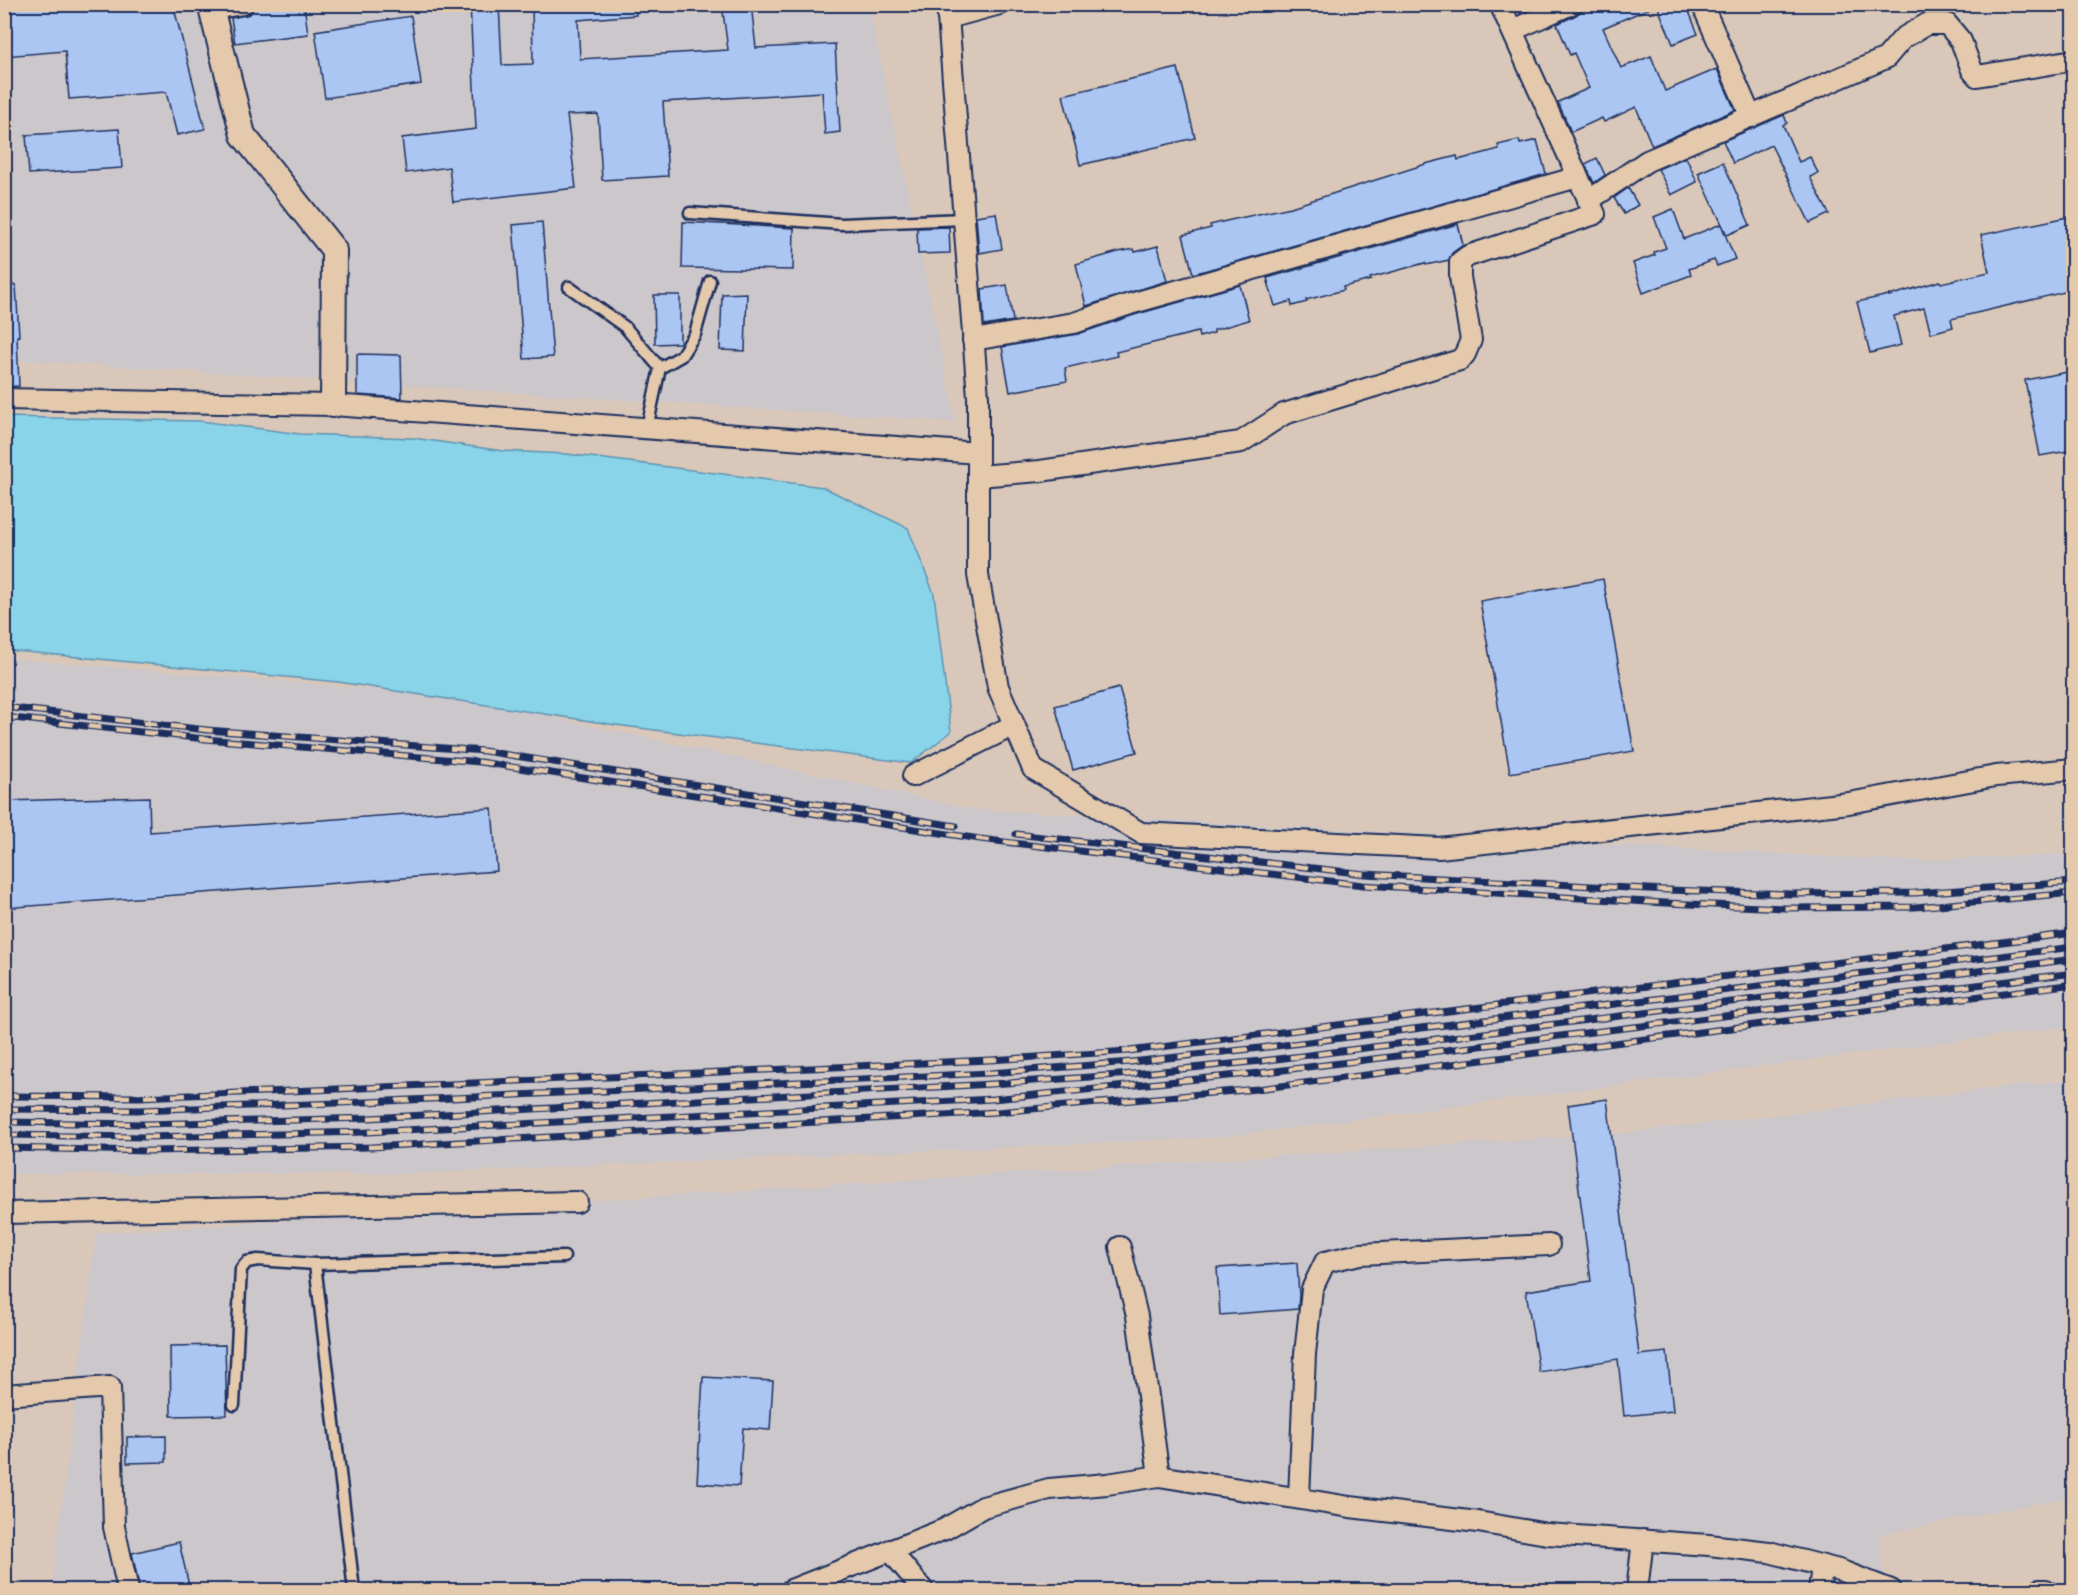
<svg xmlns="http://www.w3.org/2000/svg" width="2078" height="1595" viewBox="0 0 2078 1595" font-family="Caveat,sans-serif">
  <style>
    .built { fill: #ccc7cb }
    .water { fill: #89d4e9; stroke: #5d92b1; stroke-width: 1.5 }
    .building { fill: #acc6f3; stroke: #1b2f5e; stroke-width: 1.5 }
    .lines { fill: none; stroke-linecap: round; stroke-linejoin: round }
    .service-casing { stroke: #1b2f5e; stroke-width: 15 }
    .minor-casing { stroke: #1b2f5e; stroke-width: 24 }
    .tertiary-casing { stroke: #1b2f5e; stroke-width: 28 }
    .service { stroke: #e4c9ac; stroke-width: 10 }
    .minor { stroke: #e4c9ac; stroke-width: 20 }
    .tertiary { stroke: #e4c9ac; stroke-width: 24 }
    .rail-casing { stroke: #1b2f5e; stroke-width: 7 }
    .rail { stroke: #e4c9ac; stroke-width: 4.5; stroke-dasharray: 14; stroke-linecap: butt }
  </style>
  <rect width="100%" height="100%" fill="#d9c8ba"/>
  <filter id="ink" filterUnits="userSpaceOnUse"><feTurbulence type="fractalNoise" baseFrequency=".0167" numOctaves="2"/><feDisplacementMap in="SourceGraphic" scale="12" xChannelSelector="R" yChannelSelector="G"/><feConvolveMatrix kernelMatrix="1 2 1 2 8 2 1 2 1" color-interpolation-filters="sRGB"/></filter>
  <g filter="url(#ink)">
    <g class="built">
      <polygon points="4,5 869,5 956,422 5,359"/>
      <polygon points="4,658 455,696 972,809 1908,861 2073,854 2073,1026 1213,1138 408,1174 5,1174"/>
      <polygon points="2073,1079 2073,1496 1879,1535 1886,1590 51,1590 96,1233 1626,1133"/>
    </g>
    <polygon class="water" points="5,417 200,421 300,434 413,438 503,451 567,454 823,487 908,528 934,594 951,732 911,763 616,725 338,682 5,650"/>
    <g class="building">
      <polygon points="4,4 173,4 205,129 177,135 166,92 69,99 65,51 4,56"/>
      <polygon points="274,4 304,4 308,34 235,43 231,18 250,14 254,7"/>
      <polygon points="470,4 499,4 502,65 533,64 532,4 636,4 636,15 578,20 580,59 728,50 722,4 751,4 756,48 835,44 840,132 825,134 822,92 663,102 668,176 602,180 598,114 567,115 576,188 453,202 449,167 406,173 402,138 476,129"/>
      <polygon points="1516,4 1541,4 1520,14"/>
      <polygon points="1583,4 1686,4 1698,34 1673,44 1657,5 1603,28 1621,68 1651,56 1665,91 1717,69 1735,110 1652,146 1636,107 1604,122 1602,118 1571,132 1558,102 1589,88 1574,53 1570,55 1557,24 1576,15 1581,11"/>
      <polygon points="411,16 421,84 325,98 315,31"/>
      <polygon points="1178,68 1195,138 1080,165 1063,95"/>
      <polygon points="1784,115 1787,123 1783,125 1799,162 1810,157 1818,173 1810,177 1829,214 1810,223 1771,145 1733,163 1723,141"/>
      <polygon points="119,129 122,168 29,174 26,135"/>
      <polygon points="1519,140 1520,144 1537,140 1546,174 1193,274 1183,235 1211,228 1210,225 1226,221 1291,207 1429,163 1457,156 1458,160 1499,149 1498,145"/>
      <polygon points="1686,157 1697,182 1671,195 1658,169"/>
      <polygon points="1597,158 1605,175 1594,183 1585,164"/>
      <polygon points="1723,162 1750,225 1727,235 1698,173"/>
      <polygon points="1628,188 1638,205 1624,214 1614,198"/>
      <polygon points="1673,209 1684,239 1721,224 1735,259 1717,266 1714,260 1689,269 1691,275 1643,293 1633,263 1655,255 1654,252 1666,248 1654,217"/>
      <polygon points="996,213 1002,249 979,253 976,216"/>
      <polygon points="2073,216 2073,290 1951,319 1953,327 1931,333 1924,308 1894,316 1901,345 1870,353 1857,302 1889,295 1889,296 1940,281 1941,283 1989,272 1981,235"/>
      <polygon points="542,222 553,357 524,359 513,225"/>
      <polygon points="683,222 794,228 793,270 682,268"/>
      <polygon points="1458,224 1463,245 1452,253 1449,260 1426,265 1425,263 1370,278 1371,280 1343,287 1344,290 1306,300 1307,302 1292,306 1291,301 1275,306 1267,278"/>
      <polygon points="949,227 950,253 918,254 917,228"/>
      <polygon points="1158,246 1167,281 1086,306 1076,264 1118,252 1134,249 1135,252"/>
      <polygon points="16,285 19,336 17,336 19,386 4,387 4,286"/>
      <polygon points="1007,285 1013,321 984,326 982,289"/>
      <polygon points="1240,285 1249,320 1214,330 1214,333 1199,337 1198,332 1116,352 1117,356 1065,368 1067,381 1010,392 1002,347 1078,334 1134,315"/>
      <polygon points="747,293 745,351 720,350 722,294"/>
      <polygon points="654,295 680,295 680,343 655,344"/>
      <polygon points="357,354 401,355 402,398 357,395"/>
      <polygon points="2068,372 2073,403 2073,450 2040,456 2025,380"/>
      <polygon points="1603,579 1634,751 1510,773 1480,601"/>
      <polygon points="1119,688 1137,752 1073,770 1055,706"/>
      <polygon points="149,797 150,832 492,808 497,871 4,908 4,801"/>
      <polygon points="1607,1099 1639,1355 1667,1352 1673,1411 1624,1416 1618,1359 1539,1372 1526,1291 1591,1281 1568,1105"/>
      <polygon points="1297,1263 1299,1295 1298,1309 1220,1315 1217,1268"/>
      <polygon points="225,1345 227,1415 171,1416 170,1346"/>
      <polygon points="703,1377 773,1381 770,1430 743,1428 739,1486 697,1483"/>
      <polygon points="166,1436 166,1462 127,1463 127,1437"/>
      <polygon points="179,1542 190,1590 140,1590 132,1553"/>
    </g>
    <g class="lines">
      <g class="service-casing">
        <g id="service">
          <polyline points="690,213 842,224 964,219"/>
          <polyline points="569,287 625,327 660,368 647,428"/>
          <polyline points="660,368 681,356 695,334 710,281"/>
          <polyline points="315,1264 354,1590"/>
          <polyline points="234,1405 241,1269 247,1262 258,1260 315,1264 564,1257"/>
        </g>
      </g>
      <g class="minor-casing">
        <g id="minor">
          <polyline points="947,4 978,397 978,575 998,687 1033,769 1141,833 1439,848 1849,803 1996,776 2074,769"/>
          <polyline points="1500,4 1578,177"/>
          <polyline points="1702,4 1751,117"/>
          <polyline points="212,9 243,4"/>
          <polyline points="948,18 1000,4"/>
          <polyline points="1513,30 1571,4"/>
          <polyline points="1588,201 1647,161 1886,58 1903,38 1927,24 1947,24 1961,41 1972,70 1977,76 2074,60"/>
          <polyline points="973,340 1074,323 1130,304 1578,177 1595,214 1468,256 1460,262 1460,277 1471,340 1465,354 1460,360 1284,414 1241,442 1040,471 978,476"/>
          <polyline points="4,399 333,405 978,453"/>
          <polyline points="913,776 1014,725"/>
          <polyline points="4,1213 577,1202"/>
          <polyline points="1120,1247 1137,1316 1159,1476"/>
          <polyline points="4,1395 110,1387 114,1527 128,1590"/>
          <polyline points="1299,1498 1305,1354 1312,1289 1325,1262 1360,1254 1549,1245"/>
          <polyline points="890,1550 923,1590"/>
          <polyline points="791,1590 945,1529 983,1507 1049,1489 1107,1484 1159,1476 1350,1507 1478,1522 1547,1534 1709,1545 1769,1552 1839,1570 1891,1590"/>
          <polyline points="1637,1590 1643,1540"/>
          <polyline points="1819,1590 1822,1566"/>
          <polyline points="2039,1590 2046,1590"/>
        </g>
      </g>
      <g class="tertiary-casing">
        <polyline id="tertiary" points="210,4 243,135 334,250 333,405"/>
      </g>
      <use href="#service" class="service"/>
      <use href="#minor" class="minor"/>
      <use href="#tertiary" class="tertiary"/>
      <g class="rail-casing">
        <g id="rail">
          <polyline points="4,707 207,730 484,751 956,826"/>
          <polyline points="4,717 205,739 480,762 980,839 1363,885 1665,903 1786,908 1915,907 2074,893"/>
          <polyline points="1016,834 1365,874 1667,890 1791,894 1915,893 2074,882"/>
          <polyline points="4,1096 140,1097 361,1088 990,1060 1129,1051 2074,933"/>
          <polyline points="4,1109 138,1110 366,1102 990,1073 1131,1062 1260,1048 2074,947"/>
          <polyline points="4,1122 145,1124 369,1118 992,1084 1132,1074 1261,1061 2074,959"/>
          <polyline points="4,1135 146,1137 367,1132 993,1099 1259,1073 2074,973"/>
          <polyline points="4,1148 149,1151 371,1147 997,1112 1257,1089 2074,984"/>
        </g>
      </g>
      <use href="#rail" class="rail"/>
    </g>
  </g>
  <rect width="2078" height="1595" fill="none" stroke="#e4c9ac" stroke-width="24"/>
  <rect x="12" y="12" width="2054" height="1571" fill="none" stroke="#1b2f5e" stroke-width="2" filter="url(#ink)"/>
</svg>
